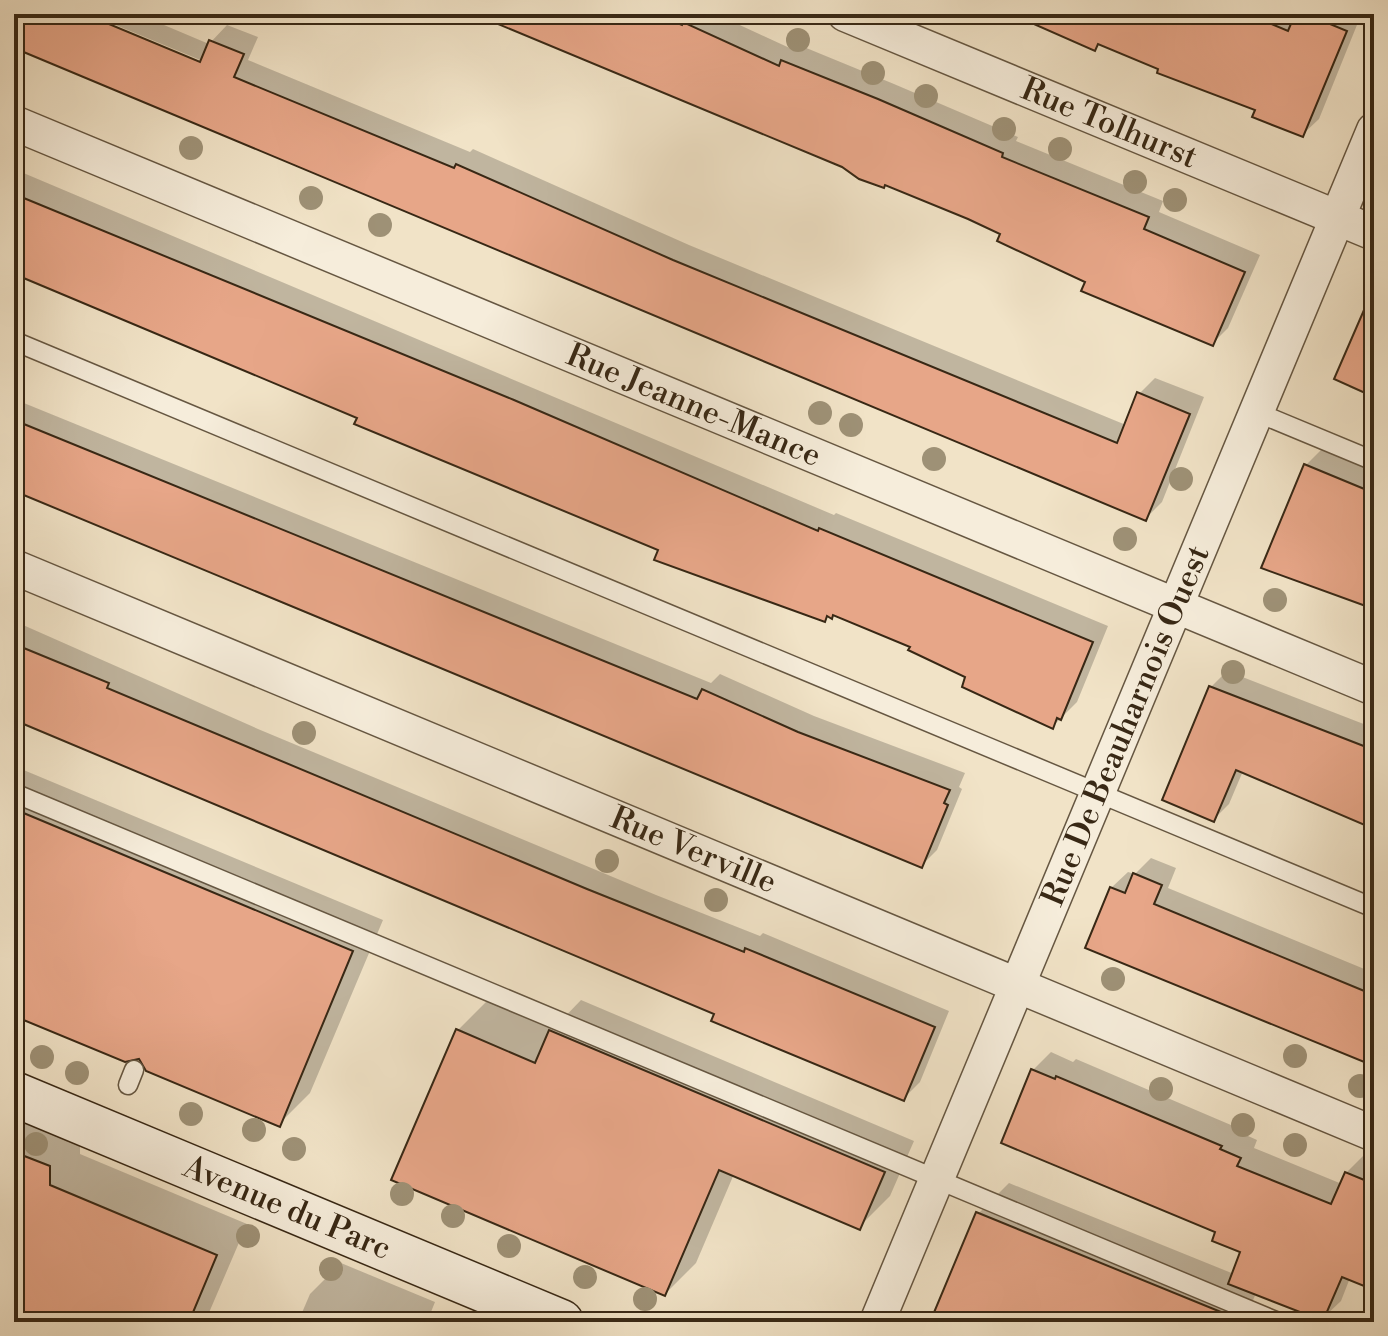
<svg xmlns="http://www.w3.org/2000/svg" width="1388" height="1336" viewBox="0 0 1388 1336" font-family="'Libre Bodoni',serif">
  <style>
    .shadow { fill: #0003 }
    .building { fill: #e7a688; stroke: #382815; stroke-width: 2 }
    .lines { fill: none; stroke-linecap: round; stroke-linejoin: round }
    .lane-casing { stroke: #665742; stroke-width: 21 }
    .street-casing { stroke: #665742; stroke-width: 37 }
    .secondary-casing { stroke: #382815; stroke-width: 47 }
    .lane { stroke: #f6eddb; stroke-width: 18 }
    .street { stroke: #f6eddb; stroke-width: 34 }
    .secondary { stroke: #f6eddb; stroke-width: 44 }
    .tree { fill: #9e9176 }
    .labels { text-anchor: middle; dominant-baseline: central; stroke-width: 6; stroke-linejoin: round; paint-order: stroke }
    .street-label { font-size: 32px; fill: #382815; stroke: #f6eddb }
  </style>
  <rect width="100%" height="100%" fill="#f1e3c7"/>
  <filter id="stains"><feTurbulence type="fractalNoise" baseFrequency=".0025" numOctaves="4"/><feColorMatrix values="0 0 0 0 .2 0 0 0 0 .09 0 0 0 0 .02 0 0 0 .5 -.17"/></filter>
  <radialGradient id="worn" r=".72"><stop offset=".6" stop-color="#630" stop-opacity="0"/><stop offset="1" stop-color="#630" stop-opacity=".3"/></radialGradient>
  <g class="shadow">
    <polygon points="14,14 79,14 208,68 210,64 89,14 138,14 209,44 227,25 258,37 248,60 470,152 473,149 689,245 1126,425 1139,394 1155,378 1204,397 1162,502 1146,518 14,47"/>
    <polygon points="479,14 716,14 794,50 799,45 894,84 1018,137 1016,141 1163,201 1159,212 1260,255 1228,328 1212,344 1002,233"/>
    <polygon points="1015,14 1359,14 1361,15 1319,119 1302,135 1257,109 1100,43 1095,49"/>
    <polygon points="14,169 834,515 836,513 1108,626 1077,702 1052,727 915,647 834,613 824,620 359,417 14,272"/>
    <polygon points="1374,301 1374,398 1349,387"/>
    <polygon points="14,399 711,683 720,674 814,716 965,773 959,787 962,789 937,850 921,866 294,608 253,591 255,588 14,488"/>
    <polygon points="1322,449 1374,471 1359,513 1374,520 1374,607 1264,567 1306,465"/>
    <polygon points="14,621 258,729 656,895 760,936 763,933 949,1011 920,1082 904,1098 716,1013 14,718"/>
    <polygon points="1227,671 1374,728 1374,826 1243,771 1229,804 1213,820 1211,687"/>
    <polygon points="14,766 383,920 310,1093 279,1124 139,1056 14,1014"/>
    <polygon points="1151,858 1176,868 1168,888 1374,973 1374,1064 1111,888 1128,872 1135,874"/>
    <polygon points="488,1000 554,1028 581,1000 914,1141 890,1196 859,1227 734,1174 696,1263 665,1294 457,1031"/>
    <polygon points="1051,1052 1073,1062 1076,1059 1238,1128 1237,1131 1257,1140 1254,1148 1342,1184 1346,1173 1364,1155 1374,1159 1374,1288 1350,1278 1341,1301 1323,1318 1256,1293 1244,1322 933,1322 978,1214 1009,1183 1234,1274 1243,1251 1033,1070"/>
    <polygon points="14,1109 80,1135 80,1154 247,1224 205,1322 14,1322"/>
    <polygon points="341,1263 435,1302 427,1322 298,1322 310,1294"/>
    <polygon points="1333,1317 1344,1322 1328,1322"/>
  </g>
  <g class="building">
    <polygon points="14,14 85,14 200,62 209,40 244,54 234,77 454,168 456,164 673,260 1117,443 1137,392 1190,414 1146,521 14,48"/>
    <polygon points="474,14 654,14 682,25 683,22 779,66 781,60 878,99 1003,153 1002,157 1149,217 1144,229 1245,272 1213,346 1081,291 1085,282 997,241 1000,234 968,219 885,185 884,188 859,179 842,167"/>
    <polygon points="1011,14 1248,14 1288,31 1295,14 1306,14 1347,31 1303,137 1252,117 1255,110 1157,73 1158,69 1098,44 1095,51"/>
    <polygon points="14,194 514,400 818,531 819,528 1093,642 1061,720 1057,718 1053,729 962,687 965,677 908,650 910,647 833,615 832,619 827,616 825,622 654,560 658,550 354,424 357,418 14,274"/>
    <polygon points="1374,287 1374,397 1334,379"/>
    <polygon points="14,420 697,699 702,689 798,732 950,790 944,803 948,805 922,868 14,491"/>
    <polygon points="1304,464 1374,493 1374,609 1261,568"/>
    <polygon points="14,644 109,683 107,688 587,889 744,952 745,948 935,1027 904,1101 711,1021 714,1014 14,720"/>
    <polygon points="1209,686 1374,750 1374,829 1236,770 1214,822 1162,800"/>
    <polygon points="14,809 353,951 280,1127 146,1071 139,1059 125,1062 14,1016"/>
    <polygon points="1133,873 1162,885 1154,904 1374,995 1374,1066 1085,948 1110,887 1125,893"/>
    <polygon points="456,1029 535,1063 549,1030 885,1172 860,1230 719,1170 665,1296 391,1180"/>
    <polygon points="1031,1069 1055,1079 1056,1076 1222,1146 1220,1149 1241,1158 1237,1166 1331,1204 1345,1172 1374,1184 1374,1290 1342,1277 1323,1321 1228,1284 1240,1252 1212,1241 1215,1232 1001,1143"/>
    <polygon points="14,1152 50,1166 50,1185 217,1255 189,1322 14,1322"/>
    <polygon points="976,1212 1243,1321 1243,1322 930,1322"/>
  </g>
  <g class="lines">
    <g class="lane-casing">
      <g id="lane">
        <polyline points="14,341 1374,908"/>
        <polyline points="1256,412 1374,461"/>
        <polyline points="14,793 1278,1322"/>
        <polyline points="128,1085 134,1070"/>
      </g>
    </g>
    <g class="street-casing">
      <g id="street">
        <path id="s1" d="M845 14 1374 233"/>
        <path id="s2" d="M14 123 1374 688"/>
        <path id="s3" d="M14 567 1374 1134"/>
        <path id="s4" d="M877 1322 1374 130"/>
      </g>
    </g>
    <g class="secondary-casing">
      <g id="secondary">
        <path id="s5" d="M14 1094 561 1322"/>
      </g>
    </g>
    <use href="#lane" class="lane"/>
    <use href="#street" class="street"/>
    <use href="#secondary" class="secondary"/>
  </g>
  <g class="tree">
    <circle cx="798" cy="40" r="12"/>
    <circle cx="873" cy="73" r="12"/>
    <circle cx="926" cy="96" r="12"/>
    <circle cx="1004" cy="129" r="12"/>
    <circle cx="191" cy="148" r="12"/>
    <circle cx="1060" cy="149" r="12"/>
    <circle cx="1135" cy="182" r="12"/>
    <circle cx="311" cy="198" r="12"/>
    <circle cx="1175" cy="200" r="12"/>
    <circle cx="380" cy="225" r="12"/>
    <circle cx="820" cy="413" r="12"/>
    <circle cx="851" cy="425" r="12"/>
    <circle cx="934" cy="459" r="12"/>
    <circle cx="1181" cy="479" r="12"/>
    <circle cx="1125" cy="539" r="12"/>
    <circle cx="1275" cy="600" r="12"/>
    <circle cx="1233" cy="672" r="12"/>
    <circle cx="304" cy="733" r="12"/>
    <circle cx="607" cy="861" r="12"/>
    <circle cx="716" cy="900" r="12"/>
    <circle cx="1113" cy="979" r="12"/>
    <circle cx="1295" cy="1056" r="12"/>
    <circle cx="42" cy="1057" r="12"/>
    <circle cx="77" cy="1073" r="12"/>
    <circle cx="1360" cy="1086" r="12"/>
    <circle cx="1161" cy="1089" r="12"/>
    <circle cx="191" cy="1114" r="12"/>
    <circle cx="1243" cy="1125" r="12"/>
    <circle cx="254" cy="1130" r="12"/>
    <circle cx="36" cy="1144" r="12"/>
    <circle cx="1295" cy="1145" r="12"/>
    <circle cx="294" cy="1149" r="12"/>
    <circle cx="402" cy="1194" r="12"/>
    <circle cx="453" cy="1216" r="12"/>
    <circle cx="248" cy="1236" r="12"/>
    <circle cx="509" cy="1246" r="12"/>
    <circle cx="331" cy="1269" r="12"/>
    <circle cx="585" cy="1277" r="12"/>
    <circle cx="645" cy="1299" r="12"/>
  </g>
  <g class="labels">
    <g class="street-label">
      <text stroke="none"><textPath href="#s1" startOffset="286">Rue Tolhurst</textPath></text>
      <text stroke="none"><textPath href="#s2" startOffset="736">Rue Jeanne-Mance</textPath></text>
      <text stroke="none"><textPath href="#s4" startOffset="646">Rue De Beauharnois Ouest</textPath></text>
      <text stroke="none"><textPath href="#s3" startOffset="736">Rue Verville</textPath></text>
      <text stroke="none"><textPath href="#s5" startOffset="296">Avenue du Parc</textPath></text>
    </g>
  </g>
  <rect width="1388" height="1336" fill="none" stroke="#f1e3c7" stroke-width="48"/>
  <rect x="16" y="16" width="1356" height="1304" fill="none" stroke="#382815" stroke-width="4"/>
  <rect x="24" y="24" width="1340" height="1288" fill="none" stroke="#382815" stroke-width="2"/>
  <rect width="100%" height="100%" filter="url(#stains)"/>
  <rect width="100%" height="100%" fill="url(#worn)"/>
</svg>
